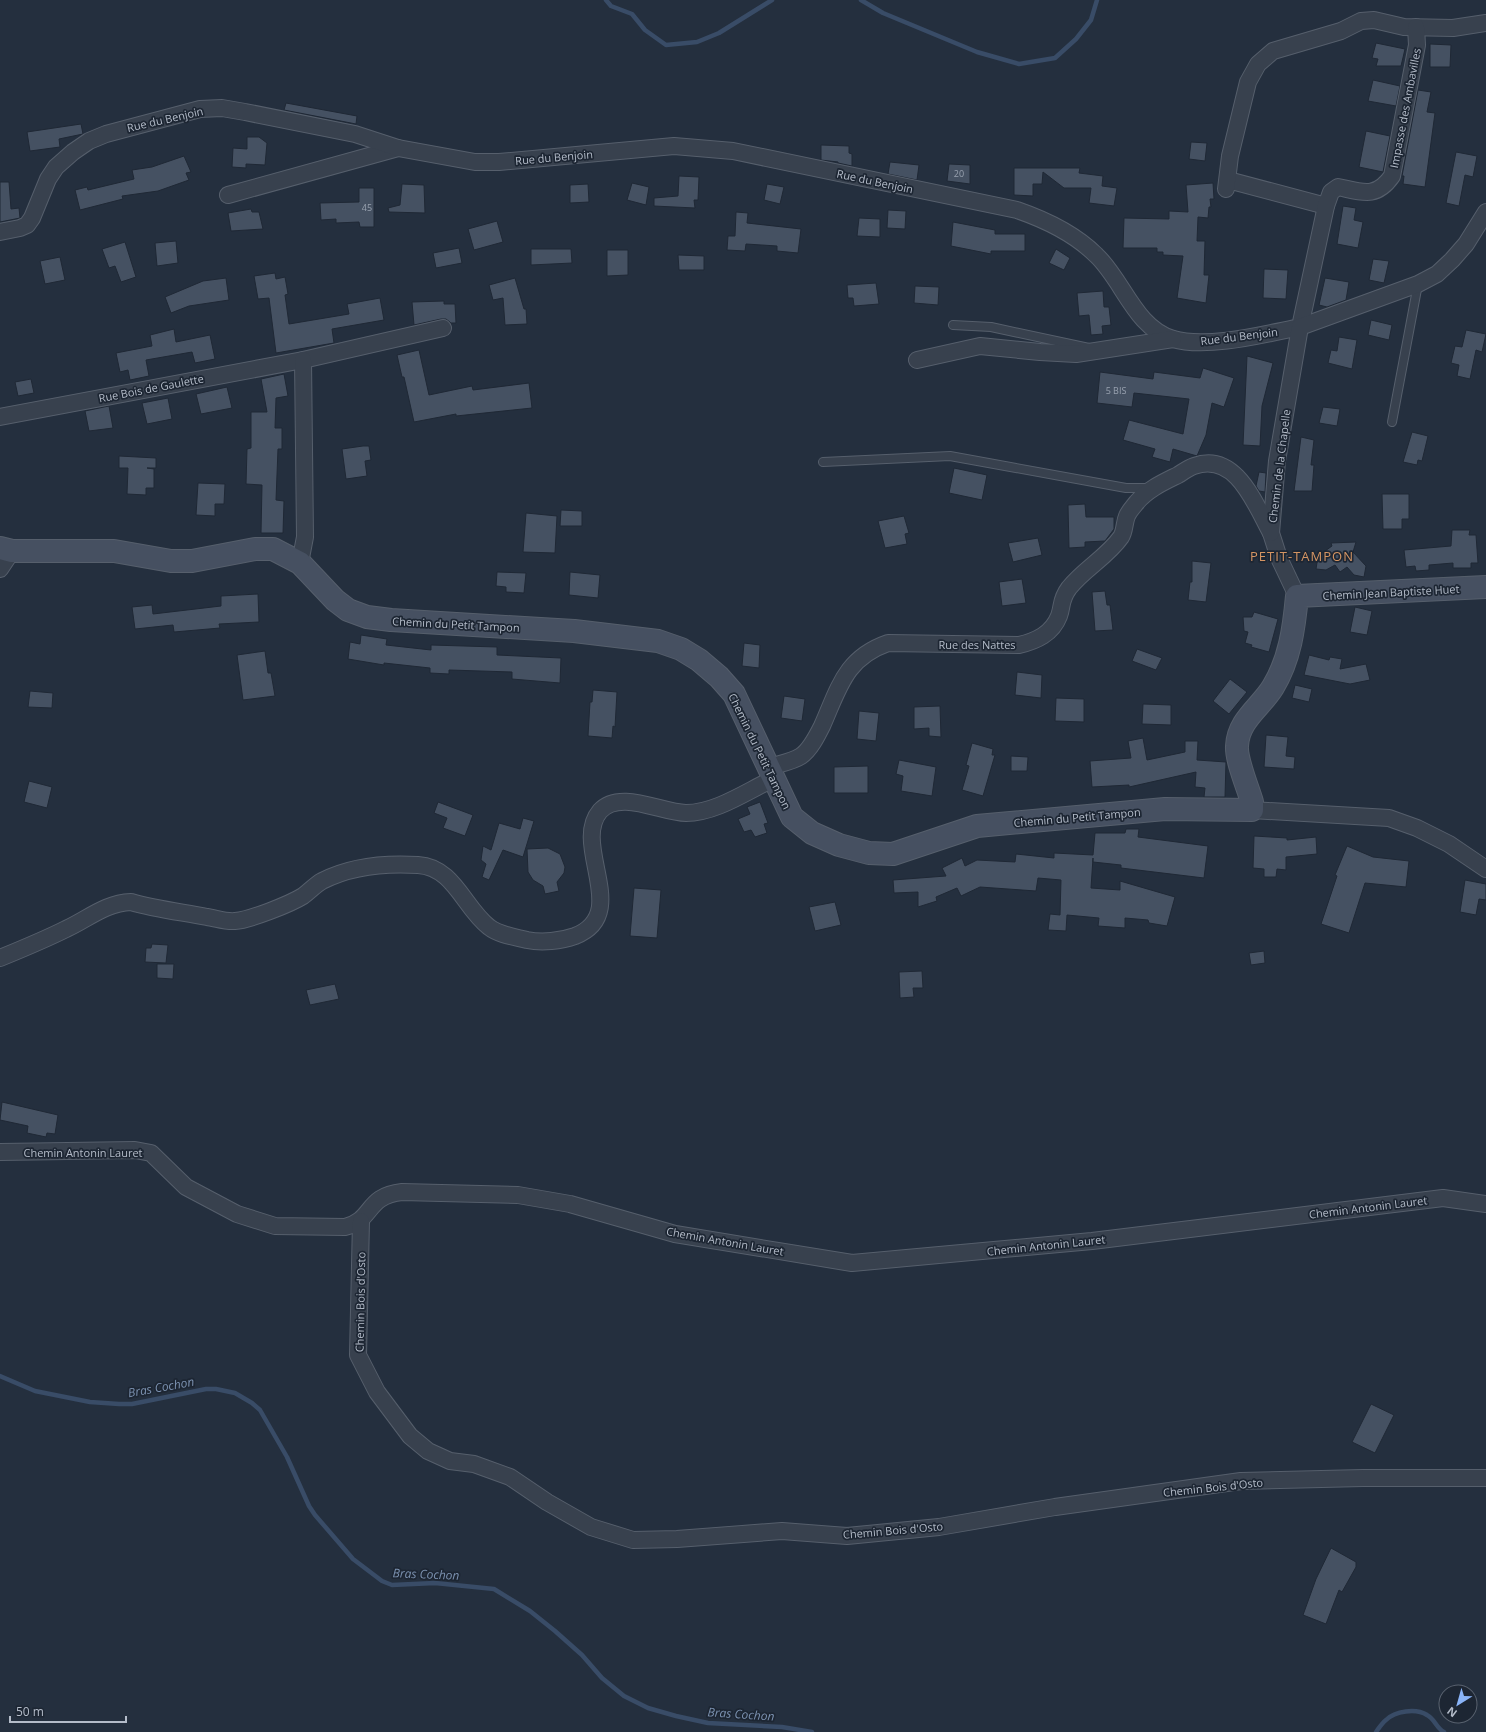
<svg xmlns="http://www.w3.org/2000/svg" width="1486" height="1732" viewBox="0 0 1486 1732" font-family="'Open Sans',sans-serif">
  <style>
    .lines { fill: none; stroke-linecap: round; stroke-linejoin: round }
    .stream { stroke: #394c67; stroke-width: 4.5 }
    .building { fill: #455162; stroke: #1f2835 }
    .lane-casing { stroke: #565f6c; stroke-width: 10 }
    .street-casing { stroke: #565f6c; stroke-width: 18 }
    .secondary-casing { stroke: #565f6c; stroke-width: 24 }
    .lane { stroke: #38414e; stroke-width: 8 }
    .street { stroke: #38414e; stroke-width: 16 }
    .secondary { stroke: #465061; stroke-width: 22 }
    .labels { text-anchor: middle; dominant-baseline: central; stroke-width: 3.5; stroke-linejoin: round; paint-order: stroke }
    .number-label { font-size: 9px; fill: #98a1af }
    .street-label { font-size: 11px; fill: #b4bcc9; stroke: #1d2633 }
    .water-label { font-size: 12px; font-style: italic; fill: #7c92b1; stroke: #1d2633 }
    .quarter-label { font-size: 13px; letter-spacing: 1px; fill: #d59563; stroke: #1d2633 }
  </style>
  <rect width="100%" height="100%" fill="#242f3e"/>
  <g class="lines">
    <g class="stream">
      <polyline points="606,0 611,6 632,14 645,30 666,45 697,42 719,33 772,0"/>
      <polyline points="861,0 883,13 977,52 1019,64 1055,58 1076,39 1091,20 1097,0"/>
      <polyline points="0,1376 35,1391 90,1402 119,1404 132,1404 206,1389 216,1389 235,1393 252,1403 260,1410 287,1457 309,1506 315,1515 353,1559 382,1581 392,1585 435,1583 494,1589 530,1611 555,1631 582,1655 602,1678 624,1696 648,1708 676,1716 708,1723 782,1727 812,1732"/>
      <path d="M1376 1732C1379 1728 1382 1723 1386 1720 1395 1711 1416 1708 1427 1715 1435 1719 1436 1728 1444 1732"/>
    </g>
  </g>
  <g class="building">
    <polygon points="1376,43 1405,49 1401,66 1376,66 1378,59 1372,58"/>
    <polygon points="1430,44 1451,45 1450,67 1430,67"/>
    <polygon points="1373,80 1400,86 1396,106 1368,101"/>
    <polygon points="1418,90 1431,92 1427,112 1435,113 1425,187 1403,184 1404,176 1402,176"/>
    <polygon points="286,103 357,116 356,124 284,110"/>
    <polygon points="81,124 83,134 59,139 60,147 30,151 27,132"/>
    <polygon points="1366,131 1390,136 1383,172 1359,167"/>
    <polygon points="247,137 259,137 267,143 265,165 246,164 246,168 232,167 233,148 247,149"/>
    <polygon points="1191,142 1207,143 1205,161 1189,159"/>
    <polygon points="821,145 849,146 849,153 852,154 852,166 838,163 838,162 821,160"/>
    <polygon points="1456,152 1477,156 1473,177 1465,175 1459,206 1446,203"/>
    <polygon points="184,156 191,172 186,173 189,180 158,191 122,196 123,199 80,210 75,190 87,187 88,190 134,179 132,170 152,167"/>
    <polygon points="890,162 919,165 917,180 888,174"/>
    <polygon points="949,164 970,165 970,184 947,181"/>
    <polygon points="1014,168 1080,168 1079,173 1103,176 1102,186 1117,188 1114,206 1089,203 1091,188 1064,188 1043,172 1042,184 1033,184 1033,196 1014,195"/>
    <polygon points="679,176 699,177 698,200 694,200 695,208 654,206 654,198 678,196"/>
    <polygon points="0,182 9,182 11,209 19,208 20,218 0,222"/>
    <polygon points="632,183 649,187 646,205 627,200"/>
    <polygon points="1213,183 1214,199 1210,199 1211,207 1209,207 1208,218 1198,217 1197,241 1205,241 1204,275 1209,275 1206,303 1177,298 1183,256 1163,255 1163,252 1157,252 1157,248 1123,248 1124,218 1169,219 1169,211 1188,212 1186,185"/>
    <polygon points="402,184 424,185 425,213 389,212 388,208 400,205"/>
    <polygon points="588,184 589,202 570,203 570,185"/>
    <polygon points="767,184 784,187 780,204 764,200"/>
    <polygon points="359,188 374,188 374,227 360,227 359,222 336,223 336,219 321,220 320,203 359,202"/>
    <polygon points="1343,206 1356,208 1354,220 1363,222 1358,248 1337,244"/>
    <polygon points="251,209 252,212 259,212 263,229 231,231 228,213"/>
    <polygon points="888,210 906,211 905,229 887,228"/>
    <polygon points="736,212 748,213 747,223 801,229 798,253 777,251 777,246 746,244 745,251 727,250 728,236 735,236"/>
    <polygon points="859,218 880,219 880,237 857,236"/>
    <polygon points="497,221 503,242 474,250 468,229"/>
    <polygon points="953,222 995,230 995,234 1025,234 1025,251 991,251 991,254 951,246"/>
    <polygon points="176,241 178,263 157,266 155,243"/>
    <polygon points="125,242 136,277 121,282 115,266 109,268 102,249"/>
    <polygon points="459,248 462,263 436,268 433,253"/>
    <polygon points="531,249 571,249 572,263 531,265"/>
    <polygon points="1056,249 1070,258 1064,270 1049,263"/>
    <polygon points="607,250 628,250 628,275 607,276"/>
    <polygon points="678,255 704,256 704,270 679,270"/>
    <polygon points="60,257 65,280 45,284 40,261"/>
    <polygon points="1373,259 1389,261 1384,283 1369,280"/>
    <polygon points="1264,269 1288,270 1286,299 1263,298"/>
    <polygon points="275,273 276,279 285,277 288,294 285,295 289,324 349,314 347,304 380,298 384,320 332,329 334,343 276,353 269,298 258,299 254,276"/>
    <polygon points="226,278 229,300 189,306 171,313 165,297 203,281"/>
    <polygon points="515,278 524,309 526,309 527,324 505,325 503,298 493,300 489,285"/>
    <polygon points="1325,278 1349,282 1346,300 1327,307 1319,305"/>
    <polygon points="876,283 879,304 854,306 853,298 848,298 847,285"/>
    <polygon points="915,286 939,287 938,305 914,303"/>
    <polygon points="1103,291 1104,307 1109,307 1111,325 1102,326 1103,334 1091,335 1089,315 1079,316 1077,293"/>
    <polygon points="444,301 444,304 455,304 456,323 451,323 446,319 441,319 414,325 412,302"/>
    <polygon points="1371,320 1392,325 1389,340 1368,335"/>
    <polygon points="174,329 176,342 210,335 215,359 195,363 192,352 146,360 149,376 130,380 128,370 120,372 116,353 152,346 150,335"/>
    <polygon points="1466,330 1486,334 1482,352 1476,350 1470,379 1457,376 1459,365 1451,363 1455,346 1462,347"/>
    <polygon points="1339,337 1357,340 1352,369 1328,363 1331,350 1337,351"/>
    <polygon points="419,350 429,395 472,386 473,390 529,383 532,408 456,416 456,414 414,422 404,377 402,377 397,355"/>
    <polygon points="1247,356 1273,363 1262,406 1260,446 1243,445"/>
    <polygon points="1203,368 1234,378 1224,407 1212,403 1206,435 1197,456 1173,449 1170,462 1152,457 1155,449 1123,440 1129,420 1183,434 1189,399 1134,393 1132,407 1097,403 1100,372 1153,379 1154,372 1200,378"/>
    <polygon points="284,374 288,396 276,398 275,428 282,428 282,449 278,449 276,500 284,501 283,533 261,533 262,485 246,484 247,449 251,448 251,412 267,412 261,379"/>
    <polygon points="31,379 34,393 18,396 15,382"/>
    <polygon points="227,387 232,408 201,414 196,394"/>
    <polygon points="168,398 172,419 147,424 142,403"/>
    <polygon points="109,406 113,428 89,431 85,411"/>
    <polygon points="1323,407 1340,409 1337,426 1319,423"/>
    <polygon points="1412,432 1428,436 1422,461 1418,460 1417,465 1403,462"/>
    <polygon points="1301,437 1314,440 1311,465 1314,465 1312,491 1294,491"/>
    <polygon points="363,446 369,446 371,460 365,461 367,476 346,479 342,449"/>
    <polygon points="119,456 156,458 156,468 147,468 154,469 154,488 146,488 146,495 127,494 128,468 119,468"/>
    <polygon points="954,468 987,475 982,500 949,493"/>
    <polygon points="1259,472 1266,473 1265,492 1259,491 1256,486"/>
    <polygon points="198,483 225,484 224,504 215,504 215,516 196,515"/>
    <polygon points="1382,494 1409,494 1409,519 1402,519 1402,529 1383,529"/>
    <polygon points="1085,504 1086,517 1114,517 1114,529 1105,541 1085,542 1085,547 1069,548 1068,505"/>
    <polygon points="561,510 582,511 582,526 560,526"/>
    <polygon points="526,513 557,516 555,553 523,552"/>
    <polygon points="904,516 909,533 905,534 907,544 885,548 878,521"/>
    <polygon points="1452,530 1470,530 1469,535 1476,535 1478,563 1471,563 1471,568 1453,568 1453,563 1429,565 1429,570 1416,571 1415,566 1406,567 1404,550 1451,546"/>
    <polygon points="1038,538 1042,555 1013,562 1008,543"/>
    <polygon points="1356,542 1353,552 1366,566 1364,577 1354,575 1347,567 1340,572 1335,565 1326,570 1316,569 1318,556 1332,546 1331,543"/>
    <polygon points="1192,561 1211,563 1206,602 1188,600 1190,582 1192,582"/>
    <polygon points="497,572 526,573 524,593 506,592 506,587 496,586"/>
    <polygon points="570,572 600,575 598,598 569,595"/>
    <polygon points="1022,579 1026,603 1002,606 999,582"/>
    <polygon points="1105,591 1107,605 1110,605 1113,630 1095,631 1092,592"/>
    <polygon points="258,594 259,622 219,624 220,628 174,632 173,625 135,629 132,607 152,605 153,614 221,606 221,596"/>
    <polygon points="1355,607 1372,611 1367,635 1350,632"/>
    <polygon points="1254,612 1278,619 1269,652 1251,647 1252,645 1245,643 1248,632 1244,631 1243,617 1252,617"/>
    <polygon points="361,635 387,639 386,645 431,650 431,645 497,647 497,655 561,658 560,683 512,679 512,672 449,670 449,674 430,673 430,668 384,663 384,665 348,659 350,642 360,644"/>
    <polygon points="744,643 760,645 759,668 742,666"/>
    <polygon points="1137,649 1162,658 1156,670 1132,661"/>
    <polygon points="265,651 268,673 271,673 275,696 243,700 237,655"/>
    <polygon points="1309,655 1329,660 1330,657 1342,659 1340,669 1366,664 1370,680 1350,684 1304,675"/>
    <polygon points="1017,672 1042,675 1041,698 1015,695"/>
    <polygon points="1230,679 1247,692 1229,714 1213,701"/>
    <polygon points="1295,685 1312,689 1309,702 1292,698"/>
    <polygon points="593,690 617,692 615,727 613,726 612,738 588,736 590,702 592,702"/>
    <polygon points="30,691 53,693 52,708 28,707"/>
    <polygon points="784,696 805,699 802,721 781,718"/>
    <polygon points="1056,698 1084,699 1084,722 1055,721"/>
    <polygon points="1143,704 1171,705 1171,725 1142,724"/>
    <polygon points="940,706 941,737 929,736 929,728 914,729 914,707"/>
    <polygon points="859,711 879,713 876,741 857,739"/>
    <polygon points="1266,735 1288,737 1286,756 1295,757 1294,769 1264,767"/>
    <polygon points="1143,738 1147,760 1185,752 1185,741 1198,741 1197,760 1226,762 1225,797 1204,797 1205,788 1195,787 1196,772 1129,787 1129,785 1092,787 1090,761 1131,758 1128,741"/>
    <polygon points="972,743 993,749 992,755 995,755 983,796 962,790 969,766 966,765"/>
    <polygon points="1011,756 1028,757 1027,771 1011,771"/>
    <polygon points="899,760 936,767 932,796 901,791 903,776 896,774"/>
    <polygon points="868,766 868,793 834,793 834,767"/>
    <polygon points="29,781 52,787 47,808 24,802"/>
    <polygon points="438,802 473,815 465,836 443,828 447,818 434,813"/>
    <polygon points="760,802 768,823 764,824 767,833 755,837 751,830 744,832 738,819 750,814 747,807"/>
    <polygon points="523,818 534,821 523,857 503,850 489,880 482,877 486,864 481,860 483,846 491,850 499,823 520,829"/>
    <polygon points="1126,829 1139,829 1138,837 1208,846 1204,878 1121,868 1121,865 1093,862 1093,858 1091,888 1120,890 1120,881 1175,897 1167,926 1149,923 1148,920 1125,918 1125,928 1098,926 1099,918 1067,915 1066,931 1048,930 1050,914 1060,915 1061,880 1038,878 1036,891 980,887 961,896 957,888 936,897 937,901 918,907 918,892 894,893 893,880 946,876 942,868 962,858 965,866 977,860 1015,862 1016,854 1054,858 1054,853 1093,855 1095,833 1125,833"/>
    <polygon points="1254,836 1287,838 1287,840 1316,837 1317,854 1286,857 1286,870 1277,869 1276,877 1264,877 1264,869 1253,868"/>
    <polygon points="1347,846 1373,857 1409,861 1406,887 1365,883 1349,933 1321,924 1337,876 1335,875"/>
    <polygon points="548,848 560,854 565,867 564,873 557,882 559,891 545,894 543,886 533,880 528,872 527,849"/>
    <polygon points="1465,880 1486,884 1486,900 1479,899 1476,915 1460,912"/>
    <polygon points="634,888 661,890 657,938 630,936"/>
    <polygon points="835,902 841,925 815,931 809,907"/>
    <polygon points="152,944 168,945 166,963 145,962 146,948 151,948"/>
    <polygon points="1264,951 1265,963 1251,965 1249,953"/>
    <polygon points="157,964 174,964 173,979 157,978"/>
    <polygon points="922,971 923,988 913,988 914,997 900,998 899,972"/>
    <polygon points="335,984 339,999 310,1005 306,990"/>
    <polygon points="2,1102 58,1115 55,1134 47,1133 46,1137 27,1133 28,1126 0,1120"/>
    <polygon points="1371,1404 1394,1415 1375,1453 1352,1442"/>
    <polygon points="1331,1548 1356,1562 1356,1567 1342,1592 1339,1590 1326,1624 1303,1615 1316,1579"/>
  </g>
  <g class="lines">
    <g class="lane-casing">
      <g id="lane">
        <polyline points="953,325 991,327 1089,348"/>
        <polyline points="1392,422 1418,284"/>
        <polyline points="823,462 950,456 1126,488 1151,488"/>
      </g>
    </g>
    <g class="street-casing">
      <g id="street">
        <polyline points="1228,180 1326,206"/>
        <polyline points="1226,189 1230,156 1248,82 1258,64 1273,51 1341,31 1361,21 1374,20 1404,27 1453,28 1486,23"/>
        <polyline points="228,195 398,148"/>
        <path d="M0 232 20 228 27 225 32 218 48 179 56 167 73 152 89 141 106 134 200 109 222 108 245 112 355 134 398 148 475 162H499L674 146 733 151 1017 210C1046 220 1075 234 1096 255 1123 280 1135 328 1173 339 1207 349 1265 334 1300 327L1326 206 1331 192 1338 187C1362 192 1376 199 1392 176L1417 45 1416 27"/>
        <polyline points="917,360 980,346 1040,352 1076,354 1173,339"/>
        <polyline points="0,417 303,360 443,328"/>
        <polyline points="300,563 305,537 303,360"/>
        <polyline points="0,569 12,551"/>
        <polyline points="1297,596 1279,558 1271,533 1277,461 1300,327 1418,284 1437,274 1452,260 1466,244 1486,212"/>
        <path d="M769 767C778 764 792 762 801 756 810 750 817 736 822 726 839 688 845 658 888 643L1019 645C1036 641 1052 634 1059 616 1063 605 1060 600 1069 588 1084 569 1107 557 1121 537 1125 531 1124 523 1127 516 1129 511 1134 506 1137 502 1148 489 1164 482 1178 475 1183 472 1188 468 1194 466 1236 451 1255 504 1271 533"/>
        <polyline points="1252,810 1389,818 1417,828 1449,844 1486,869"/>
        <path d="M0 958C22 949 44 940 66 929 88 919 105 903 131 902 155 909 181 912 207 917 215 918 226 922 235 921 250 920 290 904 303 896 310 891 315 885 322 881 351 866 386 863 418 865 454 867 464 908 489 927 499 935 515 937 527 940 542 943 561 941 575 936 632 914 571 845 600 811 620 789 662 813 686 813 716 813 747 791 773 779"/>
        <path d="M0 1152 135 1150 151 1153 186 1187 237 1214 275 1226 345 1227C374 1220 365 1196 402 1192L518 1195 570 1204 675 1234 852 1263 1092 1241 1443 1198 1486 1204"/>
        <polyline points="361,1221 358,1355 377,1392 410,1436 428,1451 450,1461 474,1464 510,1477 547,1502 591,1527 633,1540 677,1539 782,1531 847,1536 939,1527 1055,1507 1241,1481 1363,1478 1486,1478"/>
      </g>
    </g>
    <g class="secondary-casing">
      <path id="secondary" d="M0 548 12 551H114L171 561H192L255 549H273L300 563 335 600 348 610 367 617 391 620 574 631 658 641 681 649 699 660 719 677 734 694 792 817 812 833 839 845 869 853 893 854 977 826 1165 809 1252 810V802C1248 788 1236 760 1237 746 1238 720 1261 707 1273 687 1290 659 1294 628 1297 596L1486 587"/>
    </g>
    <use href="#lane" class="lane"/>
    <use href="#street" class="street"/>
    <use href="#secondary" class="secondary"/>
  </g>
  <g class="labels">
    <g class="number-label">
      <text x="959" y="173">20</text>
      <text x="367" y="207">45</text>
      <text x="1116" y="390">5 BIS</text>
    </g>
    <g class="street-label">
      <text transform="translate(1405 108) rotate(-79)">Impasse des Ambavilles</text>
      <text transform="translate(165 119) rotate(-13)">Rue du Benjoin</text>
      <text transform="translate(554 157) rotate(-5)">Rue du Benjoin</text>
      <text transform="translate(875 181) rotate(12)">Rue du Benjoin</text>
      <text transform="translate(1239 336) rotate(-7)">Rue du Benjoin</text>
      <text transform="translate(151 388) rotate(-11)">Rue Bois de Gaulette</text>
      <text transform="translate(1279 466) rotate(-83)">Chemin de la Chapelle</text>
      <text transform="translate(1391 592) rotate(-3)">Chemin Jean Baptiste Huet</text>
      <text transform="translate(456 624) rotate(3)">Chemin du Petit Tampon</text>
      <text x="977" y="644">Rue des Nattes</text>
      <text transform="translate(760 751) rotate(64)">Chemin du Petit Tampon</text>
      <text transform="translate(1077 817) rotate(-5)">Chemin du Petit Tampon</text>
      <text x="83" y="1152">Chemin Antonin Lauret</text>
      <text transform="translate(1368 1207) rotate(-7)">Chemin Antonin Lauret</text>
      <text transform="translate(725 1241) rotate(10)">Chemin Antonin Lauret</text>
      <text transform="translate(1046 1245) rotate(-6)">Chemin Antonin Lauret</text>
      <text transform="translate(360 1302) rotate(-89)">Chemin Bois d'Osto</text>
      <text transform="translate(1213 1487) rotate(-6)">Chemin Bois d'Osto</text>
      <text transform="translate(893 1530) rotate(-5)">Chemin Bois d'Osto</text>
    </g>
    <g class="water-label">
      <text transform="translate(161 1387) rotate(-10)">Bras Cochon</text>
      <text transform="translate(426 1574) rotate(2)">Bras Cochon</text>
      <text transform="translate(741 1714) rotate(4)">Bras Cochon</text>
    </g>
    <g class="quarter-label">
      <text x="1302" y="556">PETIT-TAMPON</text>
    </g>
  </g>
  <g transform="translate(1458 1704) rotate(217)"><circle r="19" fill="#1d2633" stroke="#59626f"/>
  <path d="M0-3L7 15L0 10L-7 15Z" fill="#8ab4f8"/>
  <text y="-6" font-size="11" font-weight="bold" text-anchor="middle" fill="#b4bcc9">N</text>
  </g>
  <path d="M10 1716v6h116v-6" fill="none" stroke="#b4bcc9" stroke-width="2"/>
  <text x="16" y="1716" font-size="12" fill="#b4bcc9" stroke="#1d2633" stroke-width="3" paint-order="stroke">50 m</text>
</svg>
